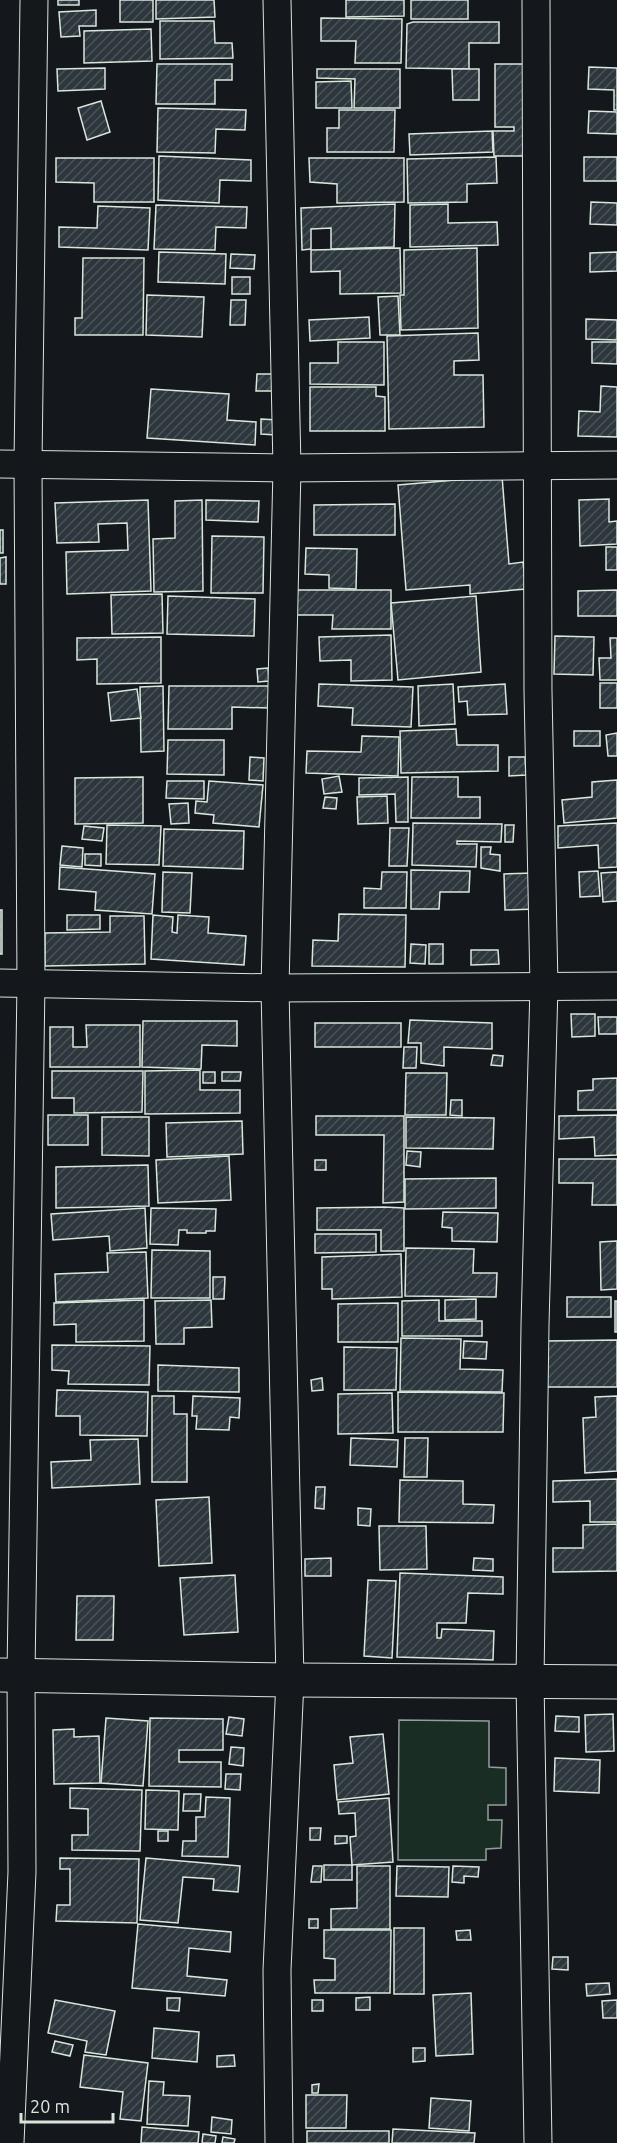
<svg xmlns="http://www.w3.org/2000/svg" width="617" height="2143" viewBox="0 0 617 2143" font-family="Ubuntu,sans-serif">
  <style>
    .grass { fill: #1a2d24; stroke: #939e99; stroke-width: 1.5 }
    .building { fill: url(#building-hatch); stroke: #d8e6dc; stroke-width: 1.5 }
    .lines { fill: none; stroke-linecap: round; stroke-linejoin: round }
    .street-casing { stroke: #d8e6dc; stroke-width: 29 }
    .secondary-casing { stroke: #d8e6dc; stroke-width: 35 }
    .street { stroke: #14181c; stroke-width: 27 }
    .secondary { stroke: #14181c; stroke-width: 33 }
  </style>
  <defs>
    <pattern id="building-hatch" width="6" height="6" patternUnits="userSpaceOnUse" patternTransform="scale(1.5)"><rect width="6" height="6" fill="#2c363c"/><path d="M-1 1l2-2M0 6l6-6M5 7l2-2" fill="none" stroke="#4a5358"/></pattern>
  </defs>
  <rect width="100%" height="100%" fill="#14181c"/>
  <polygon class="grass" points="399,1720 489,1721 489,1767 506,1768 506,1805 488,1805 488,1820 502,1820 501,1848 486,1849 486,1860 398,1860"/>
  <g class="building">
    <rect x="58" y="0" width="21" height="5"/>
    <rect x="120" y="0" width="33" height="22"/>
    <polygon points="156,0 214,0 215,17 156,19"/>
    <polygon points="346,0 404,0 404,16 346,17"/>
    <rect x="411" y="0" width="57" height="19"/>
    <polygon points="96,10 96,26 79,26 80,36 61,37 59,12"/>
    <polygon points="321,18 402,19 401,63 355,63 356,41 321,41"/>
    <polygon points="160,21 214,21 215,43 232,43 233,58 160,59"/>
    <polygon points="413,22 499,22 499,43 469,43 469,69 406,68 407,24"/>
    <polygon points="151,29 152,61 84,63 84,31"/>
    <polygon points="157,64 232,64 232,80 215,80 215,104 156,104"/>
    <polygon points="495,64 532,64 532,156 494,156 493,131 514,131 514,127 495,127"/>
    <polygon points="589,67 617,68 617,110 614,110 614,90 588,89"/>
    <polygon points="105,68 105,89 58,91 57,69"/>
    <polygon points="317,69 400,69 400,108 354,108 355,79 317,78"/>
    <polygon points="452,69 479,69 479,100 453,100"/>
    <polygon points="351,81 352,108 316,108 316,82"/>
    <polygon points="101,101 110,132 87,140 78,108"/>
    <polygon points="158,108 246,110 245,130 216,129 215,153 157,152"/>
    <polygon points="339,110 395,110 394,152 327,152 327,128 339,128"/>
    <polygon points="589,111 617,112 617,134 588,133"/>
    <polygon points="492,131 493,152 410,155 409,134"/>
    <polygon points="159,156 251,160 251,181 220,180 219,203 158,200"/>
    <polygon points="496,157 497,183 467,184 467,202 408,203 407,159"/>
    <rect x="584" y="157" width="33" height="24"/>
    <polygon points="56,158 154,158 154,202 94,202 94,183 56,182"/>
    <polygon points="309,158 404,158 404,202 337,203 337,184 310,182"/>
    <polygon points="591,202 617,203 617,225 590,224"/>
    <polygon points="395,204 394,247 331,249 331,228 311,229 311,249 302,250 301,208"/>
    <polygon points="448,204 448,223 497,222 498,245 410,247 410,205"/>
    <polygon points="156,205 247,207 246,228 216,227 215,250 154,249"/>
    <polygon points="98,206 150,208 148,250 59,247 59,227 97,228"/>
    <polygon points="400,248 401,293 340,294 340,271 311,272 311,250"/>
    <polygon points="477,248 478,328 401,330 400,295 404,295 404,250"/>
    <polygon points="159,252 226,254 225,284 158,282"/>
    <polygon points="617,252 617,271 590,272 590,253"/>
    <polygon points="231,254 255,255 254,269 230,268"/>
    <polygon points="83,258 144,258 143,335 75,335 75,318 82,318"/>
    <rect x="232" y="277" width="18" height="17"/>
    <polygon points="147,295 204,297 202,337 146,335"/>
    <polygon points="398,296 400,335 380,335 378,297"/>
    <polygon points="231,300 246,300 245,325 230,325"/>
    <polygon points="369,317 370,338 310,341 309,320"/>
    <polygon points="586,319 617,320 617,340 586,339"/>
    <polygon points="478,333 479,360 454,361 454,375 483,375 484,427 389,429 387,336"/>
    <polygon points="338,342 384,342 384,385 310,384 310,363 338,363"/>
    <polygon points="592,342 617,342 617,364 592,363"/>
    <polygon points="257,374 278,374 278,391 256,391"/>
    <polygon points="601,386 617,387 617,437 578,436 579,411 600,412"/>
    <polygon points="310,387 376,387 376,396 385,397 385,431 310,431"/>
    <polygon points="151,389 229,394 227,420 256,422 255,445 147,438"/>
    <polygon points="261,419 277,420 276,435 261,434"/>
    <polygon points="502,476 509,564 523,562 526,589 470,594 470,585 406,590 398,485"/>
    <polygon points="609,499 609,522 617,521 617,544 580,546 579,500"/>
    <polygon points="148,500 151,591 67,594 66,552 128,550 127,523 98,524 99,542 57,543 55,503"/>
    <polygon points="202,500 203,591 154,592 153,539 175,538 175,501"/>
    <polygon points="206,500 259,501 258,522 206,520"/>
    <polygon points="395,504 395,535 314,535 314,505"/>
    <rect x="0" y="530" width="3" height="23"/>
    <polygon points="212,536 264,537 263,593 211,593"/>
    <rect x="606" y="547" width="11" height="23"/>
    <polygon points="306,548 357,549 356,589 329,588 329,575 305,574"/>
    <polygon points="6,557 6,584 0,584 0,558"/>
    <polygon points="294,590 391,590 391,629 332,629 333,615 294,615"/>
    <polygon points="617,590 617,616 578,616 578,591"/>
    <polygon points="162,594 163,633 112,634 111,595"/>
    <polygon points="168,596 255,599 254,636 167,634"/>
    <polygon points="476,596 481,672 398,680 391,603"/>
    <polygon points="391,635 392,680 351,681 351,660 320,661 319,637"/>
    <polygon points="555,636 594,637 593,675 554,674"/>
    <polygon points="161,637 161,683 97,684 97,659 77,660 77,638"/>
    <polygon points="610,638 617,638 617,680 600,680 599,658 611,658"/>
    <polygon points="268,668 269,681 258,682 257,669"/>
    <rect x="600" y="683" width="17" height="25"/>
    <polygon points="319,684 413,687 411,727 352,725 353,708 318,706"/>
    <polygon points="453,684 455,724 419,726 418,686"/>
    <polygon points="505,684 507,714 468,715 467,701 459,702 458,687"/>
    <polygon points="163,686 164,751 141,752 140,687"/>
    <polygon points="169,686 270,686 269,708 232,707 232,729 168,729"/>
    <polygon points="137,689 141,718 111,721 108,693"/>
    <polygon points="456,729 457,745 498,745 498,771 401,773 400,731"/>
    <rect x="574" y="731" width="26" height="15"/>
    <polygon points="617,733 617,756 608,756 606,735"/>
    <polygon points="362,736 399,737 398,776 306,773 307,751 361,752"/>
    <polygon points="168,740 224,740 224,775 167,774"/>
    <polygon points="250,757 264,758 263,781 249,780"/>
    <polygon points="509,757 525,757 526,775 509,776"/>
    <polygon points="339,776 342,792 324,794 322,779"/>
    <polygon points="143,777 143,823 75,824 75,778"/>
    <polygon points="408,777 408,822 396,822 395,794 359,795 359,778"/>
    <polygon points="412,777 458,777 458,797 480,797 480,818 411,818"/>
    <polygon points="617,780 617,818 564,823 562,800 592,797 592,782"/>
    <polygon points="167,781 204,781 204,799 166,798"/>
    <polygon points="209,781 263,785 259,827 213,823 214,815 195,813 196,801 207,802"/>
    <polygon points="387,796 388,823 358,824 357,797"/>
    <polygon points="325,797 337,798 336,809 323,808"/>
    <polygon points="188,803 189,823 171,824 169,804"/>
    <polygon points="413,823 502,824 501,842 457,841 457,844 477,844 476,867 412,865"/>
    <polygon points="617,823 617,867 599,868 598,845 558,848 558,826"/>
    <polygon points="107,825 161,826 159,865 106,864"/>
    <polygon points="505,825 514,825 513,842 505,842"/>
    <polygon points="84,826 104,828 102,841 82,839"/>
    <polygon points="390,828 409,828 407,866 389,866"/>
    <polygon points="164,829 244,831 243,869 163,866"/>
    <polygon points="62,846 83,848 82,867 60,865"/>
    <polygon points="481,847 491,847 490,854 500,855 500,871 481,868"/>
    <polygon points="85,854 101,854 101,866 85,865"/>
    <polygon points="60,867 155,874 152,914 95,910 96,892 59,889"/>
    <polygon points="411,870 470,871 469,892 440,892 439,909 411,909"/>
    <polygon points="598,871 600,896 580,897 579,872"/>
    <polygon points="163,872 192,873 190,913 162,912"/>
    <polygon points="382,872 407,872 406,908 364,908 364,888 381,889"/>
    <polygon points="617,872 617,901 603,902 601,873"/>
    <polygon points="534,873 535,909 505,910 504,874"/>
    <rect x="0" y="910" width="2" height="44"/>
    <polygon points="339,914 406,915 405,967 312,966 313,940 338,941"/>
    <polygon points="67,915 100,915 100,929 67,930"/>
    <polygon points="153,915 173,917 172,932 177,933 178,915 209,917 208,933 246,936 244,965 151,959"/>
    <polygon points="110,916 144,916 145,964 45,966 45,933 110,932"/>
    <polygon points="411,944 426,945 425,964 410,963"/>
    <rect x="429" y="944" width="14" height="20"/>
    <polygon points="471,950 498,950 499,964 471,965"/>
    <polygon points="571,1014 595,1014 595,1036 572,1037"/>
    <polygon points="598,1017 617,1017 617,1034 599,1034"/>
    <polygon points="410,1020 492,1023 492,1049 444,1047 444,1066 421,1063 421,1043 408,1043"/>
    <polygon points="143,1021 237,1021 237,1046 202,1045 201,1069 142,1067"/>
    <rect x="315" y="1023" width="86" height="24"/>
    <polygon points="86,1025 140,1025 140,1067 50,1067 50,1027 73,1027 73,1047 87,1047"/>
    <polygon points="404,1047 417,1047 416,1068 403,1068"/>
    <polygon points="493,1055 503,1056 502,1066 491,1065"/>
    <polygon points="200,1070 200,1090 240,1090 240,1113 145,1114 145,1071"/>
    <polygon points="52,1071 143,1071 142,1112 74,1113 74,1098 52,1098"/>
    <rect x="203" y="1072" width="12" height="11"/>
    <polygon points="222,1072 241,1072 240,1081 222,1081"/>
    <polygon points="406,1073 447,1073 446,1115 405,1115"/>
    <polygon points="617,1078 617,1110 578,1110 578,1091 593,1090 593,1079"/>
    <polygon points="451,1100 462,1100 462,1116 450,1115"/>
    <rect x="48" y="1115" width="40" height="30"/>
    <polygon points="617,1115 617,1155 595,1156 594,1137 559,1139 559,1116"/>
    <polygon points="316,1116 404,1116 404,1202 383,1203 384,1135 316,1135"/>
    <polygon points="102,1117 149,1117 149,1156 102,1155"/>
    <polygon points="406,1117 494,1118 493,1149 406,1148"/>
    <polygon points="242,1121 243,1154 167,1157 166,1123"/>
    <polygon points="407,1151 421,1152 420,1167 406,1165"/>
    <polygon points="229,1156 231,1200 158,1203 156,1160"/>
    <polygon points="559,1159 617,1159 617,1205 592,1205 593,1183 559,1183"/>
    <rect x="315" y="1160" width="11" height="10"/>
    <polygon points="148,1165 149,1206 56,1208 56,1167"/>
    <polygon points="496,1178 496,1208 405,1209 405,1179"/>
    <polygon points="384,1207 404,1208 404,1251 381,1251 381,1230 317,1230 317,1208"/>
    <polygon points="145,1208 147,1248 110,1251 109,1236 53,1240 51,1214"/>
    <polygon points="151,1208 216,1209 215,1231 206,1231 206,1233 187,1233 187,1230 179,1230 178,1245 150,1244"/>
    <polygon points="443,1212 498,1213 497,1242 452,1241 452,1228 442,1227"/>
    <polygon points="315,1234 376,1234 376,1252 315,1253"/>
    <polygon points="617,1241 617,1289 601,1290 600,1242"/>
    <polygon points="406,1248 474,1249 473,1273 497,1273 496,1297 405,1296"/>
    <polygon points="152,1250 210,1251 210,1298 151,1298"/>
    <polygon points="146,1252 148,1298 56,1302 55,1274 108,1272 107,1253"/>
    <polygon points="401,1254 402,1297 332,1299 332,1289 322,1289 322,1257"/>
    <polygon points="213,1277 225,1277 224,1299 213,1299"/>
    <rect x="567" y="1297" width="44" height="20"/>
    <polygon points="476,1299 476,1319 445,1320 445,1300"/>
    <polygon points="144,1300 144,1341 76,1342 76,1324 54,1325 54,1303"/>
    <polygon points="211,1300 212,1327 184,1328 184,1344 156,1344 155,1301"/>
    <polygon points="439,1300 439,1321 482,1321 482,1336 402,1336 402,1301"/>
    <rect x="615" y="1301" width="2" height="31"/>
    <polygon points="398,1303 398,1342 338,1342 338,1304"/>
    <polygon points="401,1338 461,1339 460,1369 503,1370 502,1392 400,1391"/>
    <polygon points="617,1340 617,1387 547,1387 547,1341"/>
    <polygon points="464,1341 487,1342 486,1359 463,1358"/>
    <polygon points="52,1345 150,1346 149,1385 68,1384 69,1371 52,1370"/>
    <polygon points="344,1347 397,1348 396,1390 344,1390"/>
    <polygon points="158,1365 239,1368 239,1392 158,1391"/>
    <polygon points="322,1378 323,1390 312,1391 311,1380"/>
    <polygon points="57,1390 148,1392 147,1436 80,1435 80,1416 56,1416"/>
    <polygon points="398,1392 504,1393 503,1432 398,1432"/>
    <polygon points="392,1393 393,1433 338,1434 338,1394"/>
    <polygon points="152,1396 174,1396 174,1414 187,1414 187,1482 152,1482"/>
    <polygon points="193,1396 240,1398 239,1418 230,1417 229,1430 196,1429 197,1416 192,1416"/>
    <polygon points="617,1396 617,1471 585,1473 583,1418 596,1417 595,1397"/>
    <polygon points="351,1438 398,1440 397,1467 350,1465"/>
    <polygon points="405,1438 428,1438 427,1477 404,1477"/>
    <polygon points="138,1439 140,1484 52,1488 51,1462 91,1460 90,1440"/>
    <polygon points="617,1479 617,1522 590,1522 590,1501 553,1502 553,1481"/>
    <polygon points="400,1480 463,1481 463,1504 494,1505 493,1523 399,1522"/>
    <polygon points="316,1487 325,1487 324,1509 315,1508"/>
    <polygon points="209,1497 212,1563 159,1566 156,1500"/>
    <polygon points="358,1508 371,1509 370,1526 358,1525"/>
    <polygon points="617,1524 617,1571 553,1572 553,1548 583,1548 583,1525"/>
    <polygon points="379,1526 426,1526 427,1569 380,1570"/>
    <polygon points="331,1558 331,1576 305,1576 305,1559"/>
    <polygon points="474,1558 493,1559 493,1571 473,1570"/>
    <polygon points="400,1573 503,1577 503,1594 468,1593 466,1623 437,1623 437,1638 441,1638 442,1629 494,1631 493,1660 397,1657"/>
    <polygon points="235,1575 238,1632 184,1635 180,1578"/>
    <polygon points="368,1580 396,1581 392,1658 364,1656"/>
    <polygon points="77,1596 114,1596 113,1640 76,1640"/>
    <polygon points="613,1714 614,1751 586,1752 585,1715"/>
    <polygon points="556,1716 579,1717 579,1732 555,1731"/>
    <polygon points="229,1717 244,1719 242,1736 226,1734"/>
    <polygon points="106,1718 148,1721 143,1786 101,1783"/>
    <polygon points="150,1718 223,1719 223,1750 179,1750 179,1762 221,1762 221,1787 149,1786"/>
    <polygon points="74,1729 74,1737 99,1736 100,1783 54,1784 53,1730"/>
    <polygon points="383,1734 389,1794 337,1800 334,1765 353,1763 350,1737"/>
    <polygon points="231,1747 244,1748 243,1766 229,1764"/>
    <polygon points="555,1758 600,1760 599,1793 554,1791"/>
    <polygon points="226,1774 241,1774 240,1790 225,1789"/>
    <polygon points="70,1788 142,1790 140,1851 72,1850 72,1835 88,1835 88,1809 70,1808"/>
    <polygon points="146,1790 179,1791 178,1830 145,1829"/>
    <polygon points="184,1794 201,1794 200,1811 183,1811"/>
    <polygon points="206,1797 230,1798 228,1857 182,1856 183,1841 196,1841 196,1817 205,1817"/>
    <polygon points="389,1798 393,1862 352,1865 350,1837 356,1836 355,1813 339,1814 338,1802"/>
    <polygon points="310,1828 321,1828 320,1840 310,1840"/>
    <rect x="158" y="1831" width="10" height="10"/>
    <polygon points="335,1836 347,1836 347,1843 335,1844"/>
    <polygon points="60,1858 139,1859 137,1923 56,1921 57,1905 70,1905 70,1869 60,1869"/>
    <polygon points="146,1858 240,1866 238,1892 213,1890 214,1879 183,1877 178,1923 140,1920"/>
    <rect x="324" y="1865" width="28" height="15"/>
    <polygon points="313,1866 322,1866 321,1882 311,1882"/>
    <polygon points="357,1866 390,1866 390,1929 331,1929 331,1909 357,1908"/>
    <polygon points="397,1866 449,1867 448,1897 396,1896"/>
    <polygon points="453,1866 479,1867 478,1877 464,1876 464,1883 452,1882"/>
    <rect x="309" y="1919" width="9" height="9"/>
    <polygon points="138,1924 231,1932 230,1952 189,1948 187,1976 227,1980 225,1996 132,1988"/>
    <rect x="394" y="1928" width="30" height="66"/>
    <polygon points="324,1930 391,1930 390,1993 315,1993 314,1980 335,1980 335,1959 324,1958"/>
    <polygon points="470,1930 471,1940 457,1940 456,1931"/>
    <polygon points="553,1957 568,1957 568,1970 552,1969"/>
    <polygon points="609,1983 610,1994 587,1996 586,1984"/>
    <polygon points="471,1993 473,2054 436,2056 433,1995"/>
    <polygon points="370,1997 370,2010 356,2010 356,1998"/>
    <polygon points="167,1998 180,1998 179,2011 167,2010"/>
    <polygon points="55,2000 115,2011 106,2055 85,2052 87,2041 48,2033"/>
    <rect x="312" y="2000" width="11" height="11"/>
    <polygon points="617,2000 617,2018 603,2018 602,2001"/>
    <polygon points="154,2028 199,2032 197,2062 152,2058"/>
    <polygon points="55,2041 73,2045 70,2056 52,2052"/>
    <polygon points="413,2048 425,2048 425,2061 413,2062"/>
    <polygon points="84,2055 148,2063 141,2121 120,2119 123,2092 80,2087"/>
    <polygon points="234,2055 235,2066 217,2067 217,2056"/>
    <polygon points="149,2081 164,2082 163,2095 190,2096 188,2126 147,2124"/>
    <polygon points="319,2084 318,2093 312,2093 312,2085"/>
    <polygon points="306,2095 347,2095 346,2128 306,2128"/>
    <polygon points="431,2098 471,2101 469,2131 429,2128"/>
    <polygon points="212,2117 232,2120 231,2134 211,2132"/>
    <polygon points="142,2127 199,2132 198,2143 141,2143"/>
    <polygon points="393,2129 475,2133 474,2143 392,2143"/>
    <rect x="307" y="2131" width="82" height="12"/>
    <polygon points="203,2134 216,2136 215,2143 202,2143"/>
    <polygon points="223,2137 235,2139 234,2143 222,2143"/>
  </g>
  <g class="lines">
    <g class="street-casing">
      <g id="street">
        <polyline points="277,0 287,468 275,988 290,1680 277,1970 279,2143"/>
        <polyline points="536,0 538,691 544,986 535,1325 530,1681 538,2143"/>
        <polyline points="0,464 287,468 617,465"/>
        <polyline points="0,983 275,988 617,986"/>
        <polyline points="10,2143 22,1872 21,1675 31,982 28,465 34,0"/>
      </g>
    </g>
    <g class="secondary-casing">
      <polyline id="secondary" points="0,1675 290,1680 617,1682"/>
    </g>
    <use href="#street" class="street"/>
    <use href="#secondary" class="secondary"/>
  </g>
  <path d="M21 2113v9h92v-9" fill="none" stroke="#d8e6dc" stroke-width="3"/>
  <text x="30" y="2113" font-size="18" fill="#d8e6dc" stroke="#14181c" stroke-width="4.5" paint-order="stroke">20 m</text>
</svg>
